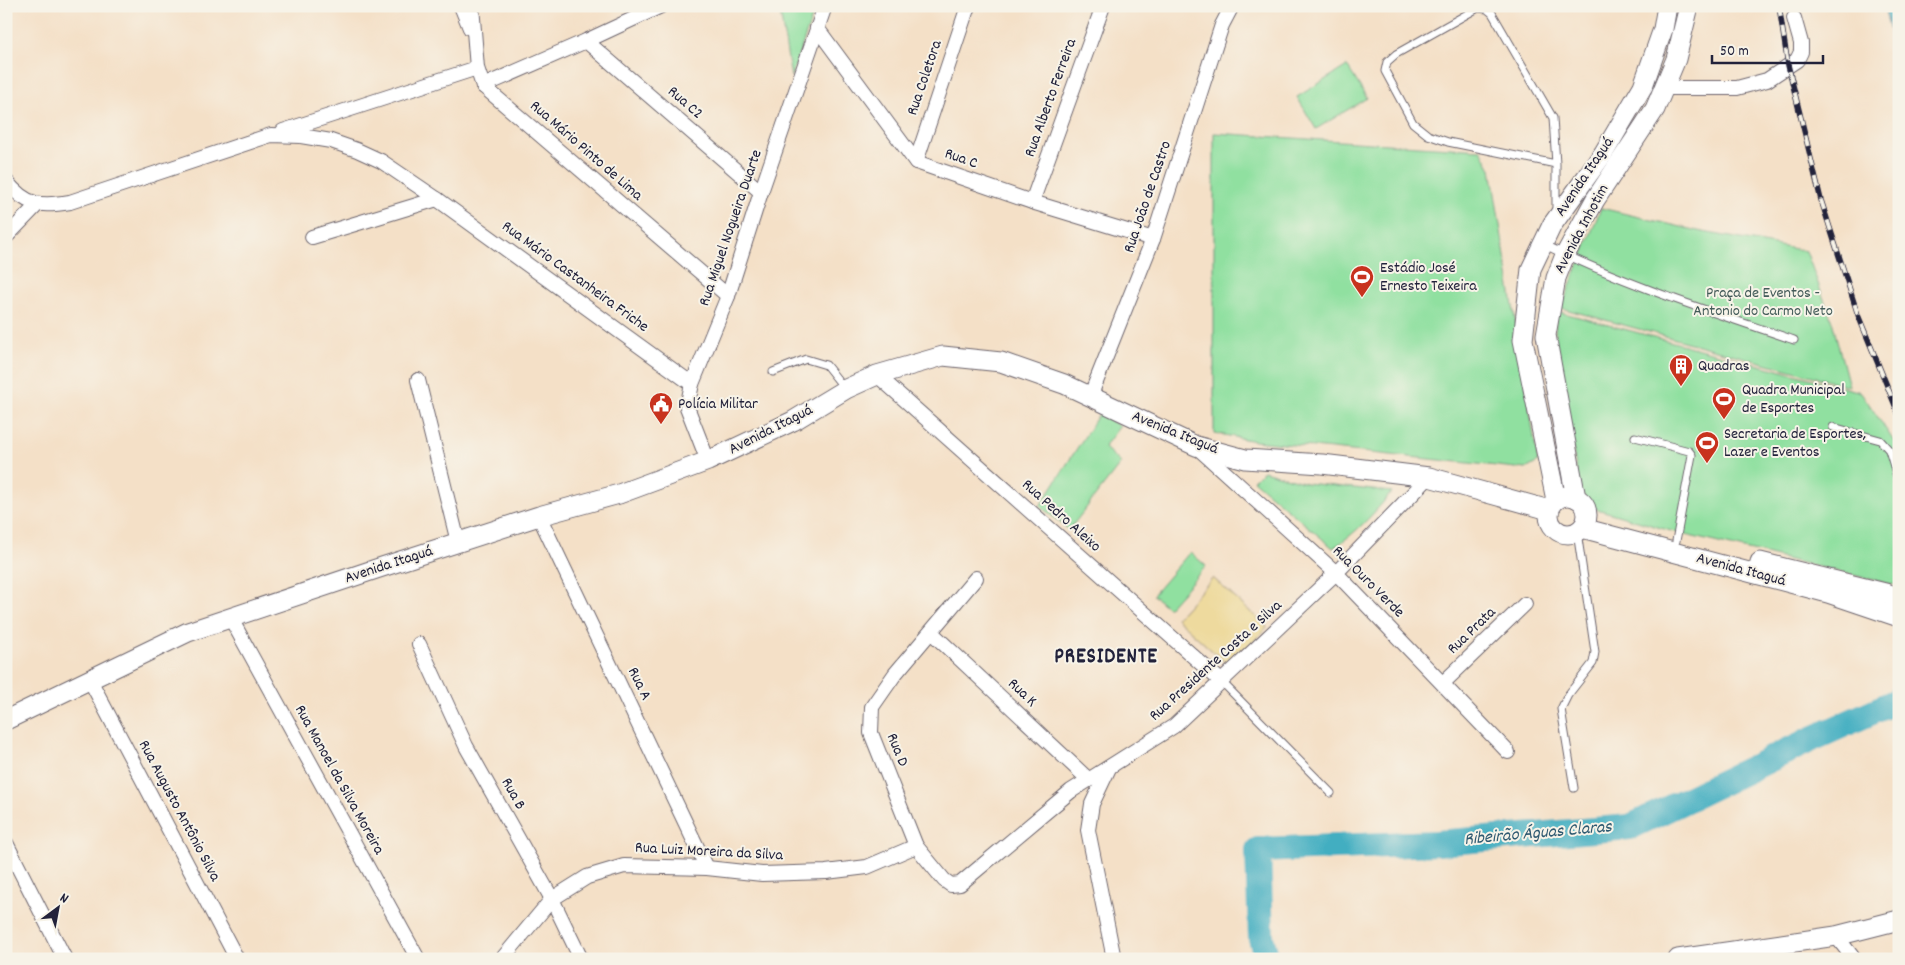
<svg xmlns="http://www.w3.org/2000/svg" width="1905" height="965" viewBox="0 0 1905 965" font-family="Dekko,sans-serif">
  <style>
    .green { fill: #90e0a0; stroke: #59816e }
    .sand { fill: #eeda9e; stroke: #887e6c }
    .water { fill: #43aec1; stroke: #32687e }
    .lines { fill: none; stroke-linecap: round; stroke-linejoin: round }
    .river { stroke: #43aec1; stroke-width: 26 }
    .lane-casing { stroke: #6c646c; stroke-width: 9 }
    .street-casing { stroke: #6c646c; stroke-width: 16 }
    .secondary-casing { stroke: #6c646c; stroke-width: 21 }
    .lane { stroke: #fff; stroke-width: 7 }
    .street { stroke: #fff; stroke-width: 14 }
    .secondary { stroke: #fff; stroke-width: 19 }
    .rail-casing { stroke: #22223b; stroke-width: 5.5 }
    .rail { stroke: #f7f3e8; stroke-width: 4; stroke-dasharray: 11; stroke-linecap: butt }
    .labels { text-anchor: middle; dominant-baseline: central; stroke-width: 4; stroke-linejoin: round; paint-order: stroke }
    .street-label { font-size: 16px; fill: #22223b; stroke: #f7f3e8 }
    .poi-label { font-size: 16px; fill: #22223b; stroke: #f7f3e8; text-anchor: start }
    .park-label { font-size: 16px; fill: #435b59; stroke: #f7f3e8 }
    .water-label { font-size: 18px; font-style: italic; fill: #2f5a71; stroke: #f7f3e8 }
    .district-label { font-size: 21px; font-weight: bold; letter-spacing: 1px; fill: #22223b; stroke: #f7f3e8 }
  </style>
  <rect width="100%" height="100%" fill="#f7f3e8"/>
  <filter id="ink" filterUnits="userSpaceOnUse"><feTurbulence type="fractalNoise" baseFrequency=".02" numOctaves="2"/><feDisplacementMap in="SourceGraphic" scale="10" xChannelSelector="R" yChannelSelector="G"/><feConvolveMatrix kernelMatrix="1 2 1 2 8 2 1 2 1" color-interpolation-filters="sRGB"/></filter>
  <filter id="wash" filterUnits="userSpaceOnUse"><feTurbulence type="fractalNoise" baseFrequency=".0096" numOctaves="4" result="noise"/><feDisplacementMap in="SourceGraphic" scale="20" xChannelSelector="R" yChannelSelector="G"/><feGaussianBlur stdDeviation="1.12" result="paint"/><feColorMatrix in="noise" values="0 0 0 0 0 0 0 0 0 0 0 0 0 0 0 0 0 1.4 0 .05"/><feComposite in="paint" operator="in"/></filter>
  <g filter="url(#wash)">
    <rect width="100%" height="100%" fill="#f4e0c7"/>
    <g class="green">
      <polygon points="779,6 816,6 791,77"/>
      <polygon points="1347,66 1367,98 1316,129 1297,97"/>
      <polygon points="1214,133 1481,150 1491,169 1538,462 1526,469 1255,441 1214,433"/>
      <polygon points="1601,208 1698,231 1806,251 1832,321 1849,386 1561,308"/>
      <polygon points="1556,311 1861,392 1899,449 1899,586 1681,534 1597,509 1590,508 1586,499 1580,492 1555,338"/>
      <polygon points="1099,414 1120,426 1104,447 1121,463 1069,530 1040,506"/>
      <path d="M1264 471 1306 483 1392 492C1374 513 1357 533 1333 548L1253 480Z"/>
      <polygon points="1190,552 1206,566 1168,608 1153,595"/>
    </g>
    <polygon class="sand" points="1213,578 1267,627 1230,667 1176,618"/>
    <polygon class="water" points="1884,6 1899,6 1899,71"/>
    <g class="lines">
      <polyline class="river" points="1267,959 1261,938 1258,850 1437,843 1630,827 1812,739 1899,700"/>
    </g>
  </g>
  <g filter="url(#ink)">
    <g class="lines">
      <g class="lane-casing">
        <g id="lane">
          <polyline points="1556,212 1556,164 1553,118 1492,13 1487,9 1478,8 1396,54 1387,62 1385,71 1413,123 1428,135 1448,142 1556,164"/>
          <path d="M1543 244C1624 284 1709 311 1794 340"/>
          <polyline points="773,372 806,359 826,365 845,389"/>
          <polyline points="1833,427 1880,440 1889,450 1899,483"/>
          <polyline points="1635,437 1689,451 1692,455 1676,541"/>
          <polyline points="1222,682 1331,793"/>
          <polyline points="1574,788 1561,709 1568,695 1593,663 1595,652 1577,532"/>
        </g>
      </g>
      <g class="street-casing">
        <g id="street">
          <polyline points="461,6 470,28"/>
          <polyline points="472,6 477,68 483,86 728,296"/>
          <polyline points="817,28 916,162 1032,202 1153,239"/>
          <polyline points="586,41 761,192"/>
          <polyline points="483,86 586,41 661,6"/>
          <polyline points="1664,88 1737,88 1767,80 1797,60 1801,52 1801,43 1794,18"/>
          <polyline points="283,131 477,68"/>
          <polyline points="916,162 968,6"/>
          <path d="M6 181C26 206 40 207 70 202L271 135 301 136 331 141 357 150 381 161 437 199 692 384"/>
          <polyline points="1032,202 1103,6"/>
          <polyline points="6,237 37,205"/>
          <polyline points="312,237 437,199"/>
          <polyline points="877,375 1222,682"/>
          <polyline points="418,380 458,542"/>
          <polyline points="1090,397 1153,239 1222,25 1232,6"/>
          <polyline points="1198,448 1336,573 1508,752"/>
          <polyline points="708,461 687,407 692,384 728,296 761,192 825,6"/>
          <polyline points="539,516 707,868"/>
          <polyline points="976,578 895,674 872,707 871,733 916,846 944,880 951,885 960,884 1071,791 1174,726 1336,573 1429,477"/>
          <polyline points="230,617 418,959"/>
          <polyline points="931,632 1089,780"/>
          <polyline points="419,644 466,746 552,899 581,959"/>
          <polyline points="90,680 237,959"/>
          <polyline points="1443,683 1525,604"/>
          <polyline points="1109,768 1092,804 1088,830 1114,959"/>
          <polyline points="6,843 65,959"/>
          <polyline points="1836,936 1854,959"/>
          <polyline points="502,959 552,899 587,877 624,866 707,868 762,874 826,872 867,867 916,846"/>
        </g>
      </g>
      <g class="secondary-casing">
        <g id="secondary">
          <circle cx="1568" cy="515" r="19"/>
          <polyline points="1576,498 1546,335 1556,278 1565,255 1595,200 1655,109 1676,59 1689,6"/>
          <polyline points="1556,500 1523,340 1531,269 1552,225 1603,154 1643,86 1663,29 1667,6"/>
          <polyline points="1582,528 1828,593 1899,617"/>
          <polyline points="1760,562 1889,594 1899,600"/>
          <polyline points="6,720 188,632 379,568 539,516 619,494 708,461 793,421 846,389 877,375 943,356 1001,362 1064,384 1196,446 1245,459 1322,464 1429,477 1549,510"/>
          <polyline points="1678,959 1836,936 1899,920"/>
        </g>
      </g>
      <use href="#lane" class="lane"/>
      <use href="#street" class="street"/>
      <use href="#secondary" class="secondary"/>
      <g class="rail-casing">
        <polyline id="rail" points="1779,6 1788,65 1821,200 1858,315 1899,415"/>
      </g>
      <use href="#rail" class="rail"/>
    </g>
  </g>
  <defs>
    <g id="stadium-pin" transform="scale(1.25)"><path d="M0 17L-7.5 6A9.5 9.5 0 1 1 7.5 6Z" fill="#c8321e" stroke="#f7f3e8"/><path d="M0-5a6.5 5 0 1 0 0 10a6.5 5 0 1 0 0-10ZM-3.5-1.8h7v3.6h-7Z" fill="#fff"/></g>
    <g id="building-pin" transform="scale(1.25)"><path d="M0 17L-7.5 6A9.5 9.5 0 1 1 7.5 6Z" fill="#c8321e" stroke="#f7f3e8"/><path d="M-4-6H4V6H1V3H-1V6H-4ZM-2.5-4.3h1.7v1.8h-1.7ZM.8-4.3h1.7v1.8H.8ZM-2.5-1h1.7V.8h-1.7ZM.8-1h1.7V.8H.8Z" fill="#fff"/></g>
    <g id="civic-pin" transform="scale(1.25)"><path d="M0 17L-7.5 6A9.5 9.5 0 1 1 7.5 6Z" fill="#c8321e" stroke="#f7f3e8"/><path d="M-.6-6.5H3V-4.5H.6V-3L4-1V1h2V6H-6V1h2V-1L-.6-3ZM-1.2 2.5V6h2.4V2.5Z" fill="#fff"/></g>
  </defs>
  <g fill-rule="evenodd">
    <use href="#stadium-pin" x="1362" y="277"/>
    <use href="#building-pin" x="1681" y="366"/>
    <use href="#stadium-pin" x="1724" y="399"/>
    <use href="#civic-pin" x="661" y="404"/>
    <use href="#stadium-pin" x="1707" y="443"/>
  </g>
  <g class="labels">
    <g class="street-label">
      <text transform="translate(925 78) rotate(-71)">Rua Coletora</text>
      <text transform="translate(1051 98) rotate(-70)">Rua Alberto Ferreira</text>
      <text transform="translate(685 103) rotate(41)">Rua C2</text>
      <text transform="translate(586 151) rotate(41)">Rua Mário Pinto de Lima</text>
      <text transform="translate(961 159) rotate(19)">Rua C</text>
      <text transform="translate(1585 177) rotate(-56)">Avenida Itaguá</text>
      <text transform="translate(1148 197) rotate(-71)">Rua João de Castro</text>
      <text transform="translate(731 228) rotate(-71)">Rua Miguel Nogueira Duarte</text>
      <text transform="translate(1582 229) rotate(-62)">Avenida Inhotim</text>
      <text transform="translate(575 277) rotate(36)">Rua Mário Castanheira Friche</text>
      <text transform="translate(771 430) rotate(-27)">Avenida Itaguá</text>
      <text transform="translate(1175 433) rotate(22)">Avenida Itaguá</text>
      <text transform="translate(1061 516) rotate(42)">Rua Pedro Aleixo</text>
      <text transform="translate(389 565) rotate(-18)">Avenida Itaguá</text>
      <text transform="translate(1741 570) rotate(15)">Avenida Itaguá</text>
      <text transform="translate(1368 582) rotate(45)">Rua Ouro Verde</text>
      <text transform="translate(1472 631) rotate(-44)">Rua Prata</text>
      <text transform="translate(1216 661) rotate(-42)">Rua Presidente Costa e Silva</text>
      <text transform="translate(639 684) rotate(64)">Rua A</text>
      <text transform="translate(1022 693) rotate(43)">Rua K</text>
      <text transform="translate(897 750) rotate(68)">Rua D</text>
      <text transform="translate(339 780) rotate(61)">Rua Manoel da Silva Moreira</text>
      <text transform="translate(513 794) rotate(61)">Rua B</text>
      <text transform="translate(179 811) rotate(62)">Rua Augusto Antônio Silva</text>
      <text transform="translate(709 852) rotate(3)">Rua Luiz Moreira da Silva</text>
    </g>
    <g class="poi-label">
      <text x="1380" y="268">Estádio José<tspan x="1380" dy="18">Ernesto Teixeira</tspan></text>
      <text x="1698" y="366">Quadras</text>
      <text x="1742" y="390">Quadra Municipal<tspan x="1742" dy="18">de Esportes</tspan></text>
      <text x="678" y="404">Polícia Militar</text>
      <text x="1724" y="434">Secretaria de Esportes,<tspan x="1724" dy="18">Lazer e Eventos</tspan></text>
    </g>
    <g class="park-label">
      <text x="1763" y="293">Praça de Eventos -<tspan x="1763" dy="18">Antonio do Carmo Neto</tspan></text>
    </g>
    <g class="water-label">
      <text transform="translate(1538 834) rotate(-5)">Ribeirão Águas Claras</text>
    </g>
    <g class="district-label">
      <text x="1106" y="658">PRESIDENTE</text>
    </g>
  </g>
  <rect width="1905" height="965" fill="none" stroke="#f7f3e8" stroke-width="25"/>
  <g transform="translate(58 908) rotate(32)" stroke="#f7f3e8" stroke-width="4" paint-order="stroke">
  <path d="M0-4L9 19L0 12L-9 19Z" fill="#22223b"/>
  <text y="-8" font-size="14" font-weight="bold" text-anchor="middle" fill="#22223b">N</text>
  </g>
  <path d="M1712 55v8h111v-8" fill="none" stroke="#22223b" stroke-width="2.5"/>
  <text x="1720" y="55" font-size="15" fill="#22223b" stroke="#f7f3e8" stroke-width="4" paint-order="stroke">50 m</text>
</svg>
